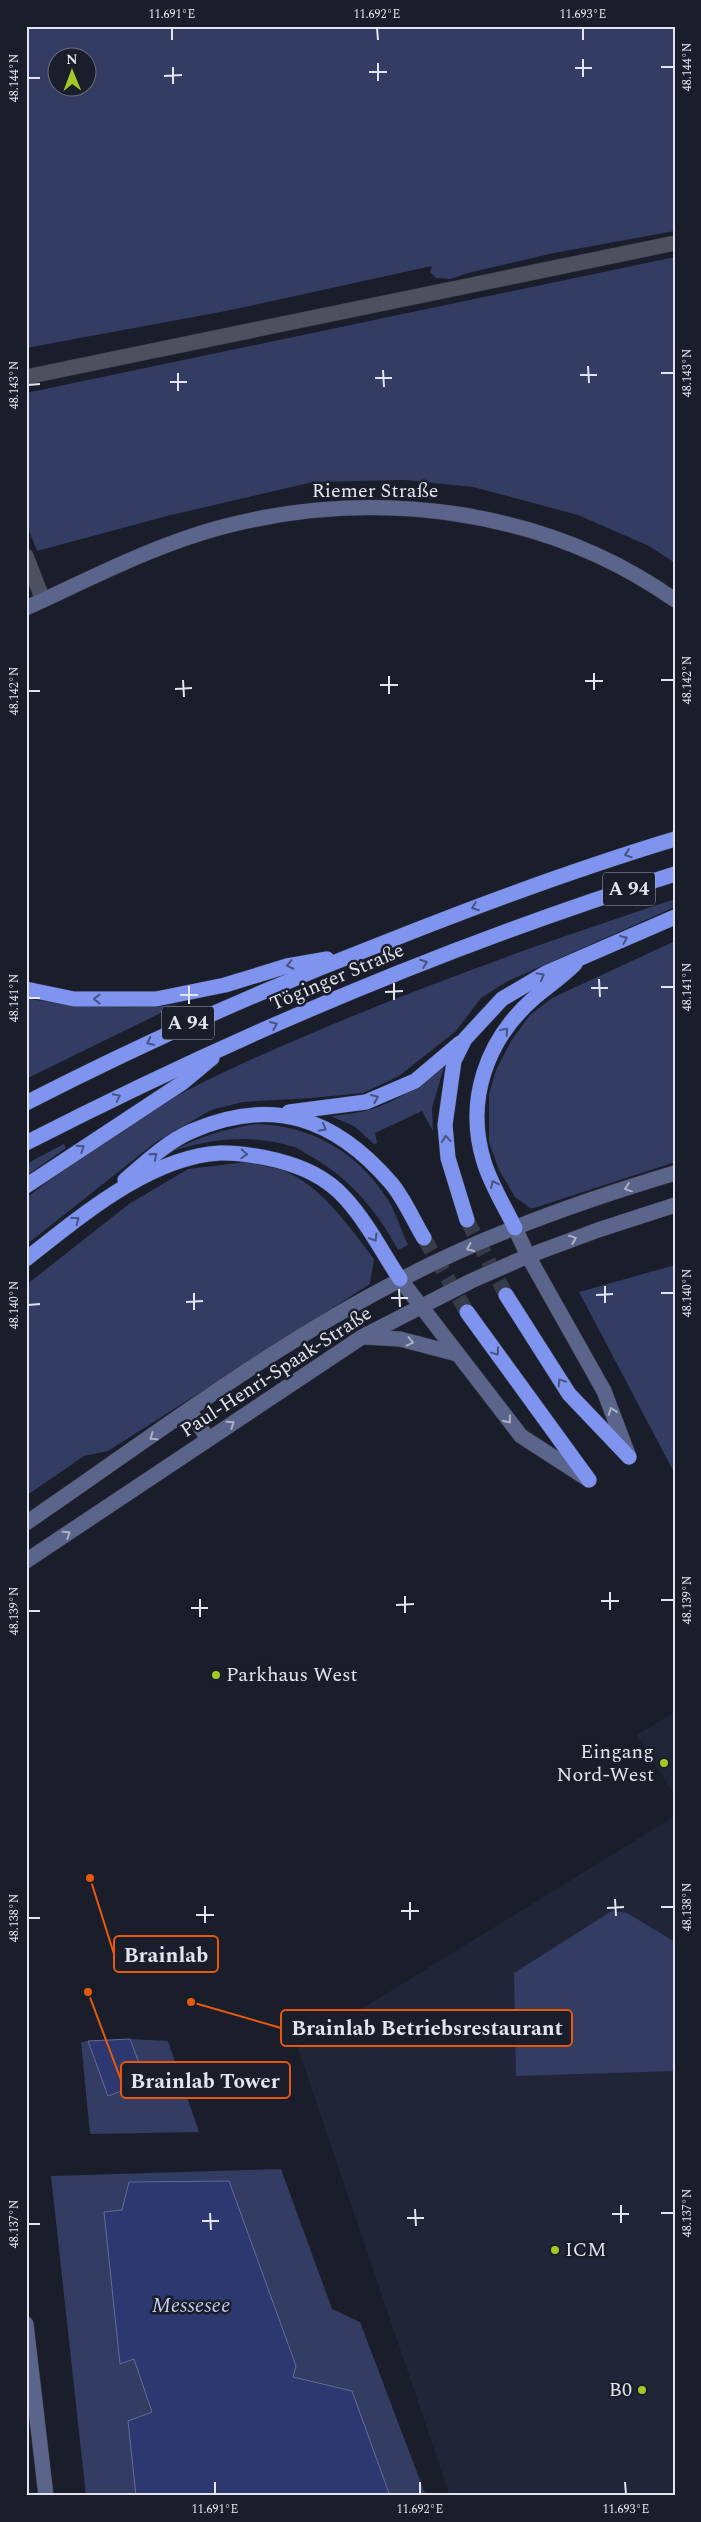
<svg xmlns="http://www.w3.org/2000/svg" width="701" height="2522" viewBox="0 0 701 2522" font-family="Spectral,serif">
  <style>
    .built { fill: #202538 }
    .green { fill: #333c62; fill-rule: evenodd }
    .water { fill: #2d3870; stroke: #636c96 }
    .lines { fill: none; stroke-linecap: round; stroke-linejoin: round }
    .highway-tunnel { stroke: #383b48; stroke-width: 15; stroke-dasharray: 15 8; stroke-linecap: butt }
    .street-casing { stroke: #363843; stroke-width: 16 }
    .secondary-casing { stroke: #363843; stroke-width: 16 }
    .highway-casing { stroke: #363843; stroke-width: 16 }
    .street { stroke: #4c505f; stroke-width: 15 }
    .secondary { stroke: #5b648a; stroke-width: 15 }
    .highway { stroke: #7e94ee; stroke-width: 15 }
    .oneway { stroke: #475382 }
    .oneway2 { stroke: #acb1c7 }
    .ticks { fill: none; stroke: #e2e5ef; stroke-width: 2 }
    .poi-dot { fill: #a4c825; stroke: #1a1d2a; stroke-width: 2 }
    .labels { text-anchor: middle; dominant-baseline: central; stroke-width: 5; stroke-linejoin: round; paint-order: stroke }
    .shield { fill: #1a1d2a; stroke: #a6a9b4; stroke-width: 1 }
    .shield-label { font-size: 19px; font-weight: bold; fill: #e2e5ef }
    .street-label { font-size: 20px; fill: #e2e5ef; stroke: #1a1d2a }
    .poi-label { font-size: 20px; fill: #e2e5ef; stroke: #1a1d2a; text-anchor: start }
    .water-label { font-size: 21px; font-style: italic; fill: #c3cef1; stroke: #1a1d2a }
    .leader { fill: none; stroke: #e8590c; stroke-width: 2 }
    .callout-dot { fill: #e8590c; stroke: #1a1d2a; stroke-width: 2 }
    .callout { fill: #1a1d2a; stroke: #e8590c; stroke-width: 2 }
    .callout-label { font-size: 21px; text-anchor: middle; font-weight: bold; fill: #e2e5ef }
    .neatline { fill: none; stroke: #e2e5ef; stroke-width: 2 }
    .ticks-label { font-size: 12px; text-anchor: middle; fill: #e2e5ef }
  </style>
  <rect width="100%" height="100%" fill="#1a1d2a"/>
  <g class="built">
    <polygon points="675,1712 675,1796 637,1735"/>
    <polygon points="675,1816 675,2496 450,2496 298,2048"/>
  </g>
  <g class="green">
    <path d="M26 26H675V231L554 253 472 272 450 279 436 278 430 272 432 266 226 311 26 348ZM58 58H88V88H58Z"/>
    <polygon points="675,257 675,563 649,546 578,515 473,487 404,480 313,482 167,516 37,551 26,523 26,393"/>
    <path d="M675 899V907L506 982 481 998 456 1031 399 1076 363 1093 311 1098 243 1102 211 1110 156 1142 26 1245V1198C69 1166 110 1134 156 1107 208 1078 262 1054 317 1031 434 981 554 939 675 899Z"/>
    <polygon points="675,941 675,1162 531,1209 515,1197 499,1170 489,1142 489,1094 496,1070 511,1041 530,1015 552,998"/>
    <path d="M26 998C76 1008 127 1009 177 1005L26 1079Z"/>
    <path d="M444 1067 432 1108 433 1131 422 1111 375 1133 377 1143 374 1144 354 1126 330 1116C384 1112 402 1097 444 1067Z"/>
    <path d="M255 1124C311 1125 358 1152 388 1200 396 1213 401 1230 408 1245L398 1250C378 1212 351 1180 314 1158 307 1155 301 1149 294 1147 254 1134 212 1138 173 1151 199 1136 226 1129 255 1124Z"/>
    <polygon points="64,1144 66,1148 26,1176 26,1164"/>
    <path d="M246 1162C261 1166 278 1167 291 1174 325 1191 351 1229 374 1259L370 1284 108 1451 84 1456 26 1496V1285L129 1204 188 1169Z"/>
    <polygon points="675,1265 675,1474 579,1292"/>
    <polygon points="612,1911 627,1913 675,1942 675,2071 516,2076 514,1973"/>
    <polygon points="130,2039 168,2041 199,2132 90,2134 81,2042 88,2041 109,2096 145,2082"/>
    <polygon points="281,2169 332,2309 360,2322 426,2496 86,2496 51,2176"/>
  </g>
  <g class="water">
    <polygon points="130,2039 146,2082 108,2096 88,2041"/>
    <polygon points="229,2181 296,2366 293,2377 352,2391 390,2496 136,2496 128,2421 152,2412 134,2359 120,2364 104,2212 122,2210 129,2182"/>
  </g>
  <g class="lines">
    <g class="highway-tunnel">
      <polyline points="467,1220 506,1295"/>
      <polyline points="424,1238 467,1312"/>
    </g>
    <g class="street-casing">
      <g id="street">
        <polyline points="26,377 675,243"/>
        <polyline points="26,556 43,600"/>
      </g>
    </g>
    <g class="secondary-casing">
      <g id="secondary">
        <path d="M26 608C90 579 154 545 222 527 374 487 545 508 675 600"/>
        <polyline points="515,1228 528,1256 604,1391 629,1457"/>
        <polyline points="400,1279 521,1436 589,1480"/>
        <polyline points="363,1337 400,1339 457,1354"/>
        <polyline points="190,1411 208,1439"/>
        <path d="M26 1523C149 1439 268 1348 400 1280 487 1234 581 1201 675 1173"/>
        <polyline points="26,1561 362,1337 471,1281 528,1256 598,1230 675,1205"/>
        <polyline points="26,2324 46,2496"/>
      </g>
    </g>
    <g class="highway-casing">
      <g id="highway">
        <polyline points="26,989 74,999 156,999 225,985 287,966 327,959"/>
        <path d="M26 1103C145 1042 266 988 391 940 484 903 579 868 675 839"/>
        <polyline points="289,1112 366,1102 415,1081 460,1043"/>
        <path d="M26 1143C235 1036 451 944 675 874"/>
        <path d="M125 1180C145 1163 168 1141 192 1131 273 1096 335 1118 391 1183 404 1198 413 1220 424 1238"/>
        <polyline points="26,1186 182,1083 212,1058"/>
        <polyline points="467,1220 448,1158 445,1125 454,1061 465,1039 502,999 546,973 675,917"/>
        <path d="M515 1228C505 1207 491 1185 484 1162 465 1101 486 1040 534 998 548 986 561 978 575 964"/>
        <path d="M26 1259C80 1217 149 1157 220 1153 239 1152 258 1156 276 1160 303 1167 326 1177 345 1198 367 1222 382 1252 400 1279"/>
        <polyline points="506,1295 569,1394 629,1457"/>
        <polyline points="467,1312 589,1480"/>
      </g>
    </g>
    <use href="#street" class="street"/>
    <use href="#secondary" class="secondary"/>
    <use href="#highway" class="highway"/>
  </g>
  <defs><path id="oneway-chevron" d="M-2-3.5L2.5 0L-2 3.5" fill="none" stroke-width="1.6" stroke-linecap="round" stroke-linejoin="round" transform="scale(1.25)"/></defs>
  <g class="oneway">
    <use href="#oneway-chevron" transform="translate(628 854) rotate(161)"/>
    <use href="#oneway-chevron" transform="translate(475 907) rotate(159)"/>
    <use href="#oneway-chevron" transform="translate(624 939) rotate(-23)"/>
    <use href="#oneway-chevron" transform="translate(424 963) rotate(-20)"/>
    <use href="#oneway-chevron" transform="translate(290 965) rotate(168)"/>
    <use href="#oneway-chevron" transform="translate(541 976) rotate(-29)"/>
    <use href="#oneway-chevron" transform="translate(97 999) rotate(180)"/>
    <use href="#oneway-chevron" transform="translate(274 1025) rotate(-23)"/>
    <use href="#oneway-chevron" transform="translate(505 1031) rotate(-49)"/>
    <use href="#oneway-chevron" transform="translate(150 1042) rotate(154)"/>
    <use href="#oneway-chevron" transform="translate(117 1097) rotate(-26)"/>
    <use href="#oneway-chevron" transform="translate(375 1098) rotate(-23)"/>
    <use href="#oneway-chevron" transform="translate(323 1128) rotate(28)"/>
    <use href="#oneway-chevron" transform="translate(446 1139) rotate(-95)"/>
    <use href="#oneway-chevron" transform="translate(81 1148) rotate(-33)"/>
    <use href="#oneway-chevron" transform="translate(244 1154) rotate(3)"/>
    <use href="#oneway-chevron" transform="translate(154 1156) rotate(-39)"/>
    <use href="#oneway-chevron" transform="translate(494 1184) rotate(-115)"/>
    <use href="#oneway-chevron" transform="translate(76 1220) rotate(-38)"/>
    <use href="#oneway-chevron" transform="translate(374 1238) rotate(59)"/>
    <use href="#oneway-chevron" transform="translate(496 1352) rotate(53)"/>
    <use href="#oneway-chevron" transform="translate(561 1382) rotate(-123)"/>
  </g>
  <g class="oneway2">
    <use href="#oneway-chevron" transform="translate(628 1188) rotate(161)"/>
    <use href="#oneway-chevron" transform="translate(573 1239) rotate(-21)"/>
    <use href="#oneway-chevron" transform="translate(470 1248) rotate(156)"/>
    <use href="#oneway-chevron" transform="translate(410 1342) rotate(13)"/>
    <use href="#oneway-chevron" transform="translate(612 1411) rotate(-110)"/>
    <use href="#oneway-chevron" transform="translate(508 1420) rotate(52)"/>
    <use href="#oneway-chevron" transform="translate(231 1424) rotate(-34)"/>
    <use href="#oneway-chevron" transform="translate(153 1437) rotate(146)"/>
    <use href="#oneway-chevron" transform="translate(67 1534) rotate(-34)"/>
  </g>
  <path class="ticks" d="M172 28V40M377 28 378 40M583 28V40M583 59V77M378 63V81M173 67V84M661 67H674M575 68H592M369 72H387M164 76 182 75M28 78H40M588 366 589 383M383 370 384 387M178 373V391M661 373H674M580 375H597M375 378H392M170 382H187M28 385 40 384M594 673V690M389 676V694M183 680 184 697M661 680H674M585 681H603M380 685H398M175 689 192 688M28 691H40M599 979 600 997M394 983V1000M189 986V1004M661 987H674M591 988H608M385 992 403 991M180 995H198M28 998H40M605 1286V1303M399 1289 400 1307M194 1293V1310M661 1293H674M596 1295 613 1294M391 1298H408M186 1302 203 1301M28 1305 40 1304M610 1592V1610M405 1596V1613M200 1599V1617M661 1600H674M601 1601H619M396 1605 414 1604M191 1608H208M28 1611H40M615 1899 616 1916M410 1902V1920M205 1906V1923M661 1907H674M607 1908 624 1907M401 1911H419M196 1915H214M28 1918H40M621 2205V2223M415 2209 416 2226M210 2213 211 2230M661 2213H674M612 2214H629M407 2218H424M202 2221H219M28 2224H40M215 2482V2494M420 2482V2494M625 2482 626 2494"/>
  <g class="poi-dot">
    <circle cx="216" cy="1675" r="5"/>
    <circle cx="664" cy="1763" r="5"/>
    <circle cx="555" cy="2250" r="5"/>
    <circle cx="642" cy="2390" r="5"/>
  </g>
  <g class="labels">
    <g class="shield">
      <rect x="603" y="872.5" width="52" height="33" rx="4"/>
      <rect x="162" y="1006.5" width="52" height="33" rx="4"/>
    </g>
    <g class="shield-label">
      <text x="629" y="889">A 94</text>
      <text x="188" y="1023">A 94</text>
    </g>
    <g class="street-label">
      <text x="375" y="491">Riemer Straße</text>
      <text transform="translate(337 977) rotate(-23)">Töginger Straße</text>
      <text transform="translate(276 1372) rotate(-33)">Paul-Henri-Spaak-Straße</text>
    </g>
    <g class="poi-label">
      <text x="226" y="1675">Parkhaus West</text>
      <text x="654" y="1752" text-anchor="end">Eingang<tspan x="654" dy="23">Nord-West</tspan></text>
      <text x="565" y="2250">ICM</text>
      <text x="632" y="2390" text-anchor="end">B0</text>
    </g>
    <g class="water-label">
      <text x="191" y="2306">Messesee</text>
    </g>
  </g>
  <path class="leader" d="M90 1878L114 1954M191 2002L281 2028M88 1992L121 2080"/>
  <g class="callout-dot">
    <circle cx="90" cy="1878" r="5"/>
    <circle cx="191" cy="2002" r="5"/>
    <circle cx="88" cy="1992" r="5"/>
  </g>
  <g class="callout">
    <rect x="114" y="1936" width="104" height="36" rx="5"/>
    <rect x="281" y="2010" width="291" height="36" rx="5"/>
    <rect x="121" y="2062" width="169" height="36" rx="5"/>
  </g>
  <g class="callout-label">
    <text x="166" y="1962">Brainlab</text>
    <text x="427" y="2035">Brainlab Betriebsrestaurant</text>
    <text x="205" y="2088">Brainlab Tower</text>
  </g>
  <rect width="701" height="2522" fill="none" stroke="#1a1d2a" stroke-width="55"/>
  <g transform="translate(72 72) rotate(359)"><circle r="24" fill="#1a1d2a" stroke="#6a6d79"/>
  <path d="M0-4L9 19L0 12L-9 19Z" fill="#a4c825"/>
  <text y="-8" font-size="14" font-weight="bold" text-anchor="middle" fill="#e2e5ef">N</text>
  </g>
  <rect x="28" y="28" width="646" height="2466" class="neatline"/>
  <g class="ticks-label">
    <text x="172" y="18">11.691°E</text>
    <text x="377" y="18">11.692°E</text>
    <text x="583" y="18">11.693°E</text>
    <text transform="translate(687 67) rotate(-90)" y="4">48.144°N</text>
    <text transform="translate(14 78) rotate(-90)" y="4">48.144°N</text>
    <text transform="translate(687 373) rotate(-90)" y="4">48.143°N</text>
    <text transform="translate(14 385) rotate(-90)" y="4">48.143°N</text>
    <text transform="translate(687 680) rotate(-90)" y="4">48.142°N</text>
    <text transform="translate(14 691) rotate(-90)" y="4">48.142°N</text>
    <text transform="translate(687 987) rotate(-90)" y="4">48.141°N</text>
    <text transform="translate(14 998) rotate(-90)" y="4">48.141°N</text>
    <text transform="translate(687 1293) rotate(-90)" y="4">48.140°N</text>
    <text transform="translate(14 1305) rotate(-90)" y="4">48.140°N</text>
    <text transform="translate(687 1600) rotate(-90)" y="4">48.139°N</text>
    <text transform="translate(14 1611) rotate(-90)" y="4">48.139°N</text>
    <text transform="translate(687 1907) rotate(-90)" y="4">48.138°N</text>
    <text transform="translate(14 1918) rotate(-90)" y="4">48.138°N</text>
    <text transform="translate(687 2213) rotate(-90)" y="4">48.137°N</text>
    <text transform="translate(14 2224) rotate(-90)" y="4">48.137°N</text>
    <text x="215" y="2513">11.691°E</text>
    <text x="420" y="2513">11.692°E</text>
    <text x="626" y="2513">11.693°E</text>
  </g>
</svg>
